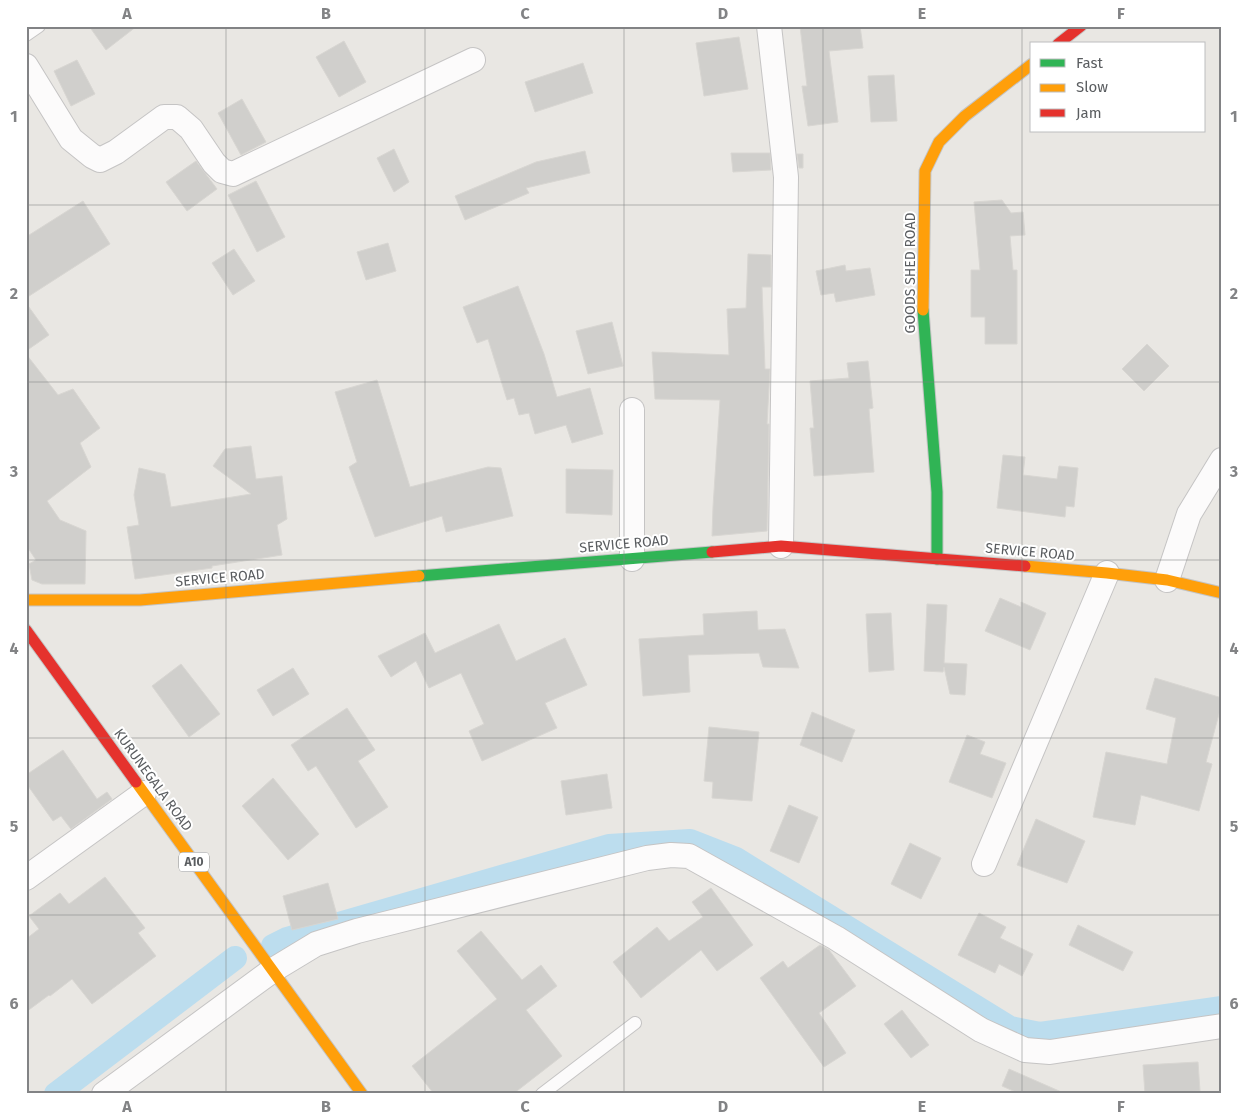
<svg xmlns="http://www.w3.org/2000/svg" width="1248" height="1120" viewBox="0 0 1248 1120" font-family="'Fira Sans',sans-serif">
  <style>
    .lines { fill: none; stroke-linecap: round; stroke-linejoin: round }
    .canal { stroke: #bcddee; stroke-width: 24 }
    .building { fill: #d0cfcc; stroke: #d8d6d2 }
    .lane-casing { stroke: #c5c4c4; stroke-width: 14 }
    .street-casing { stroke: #c5c4c4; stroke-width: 26 }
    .fast-casing { stroke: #c4c4c4; stroke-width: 13 }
    .slow-casing { stroke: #c4c4c4; stroke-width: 13 }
    .jam-casing { stroke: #c4c4c4; stroke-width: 13 }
    .lane { stroke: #fcfbfb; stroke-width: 12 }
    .street { stroke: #fcfbfb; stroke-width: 24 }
    .fast { stroke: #30b455; stroke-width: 11 }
    .slow { stroke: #ff9f0a; stroke-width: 11 }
    .jam { stroke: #e5322d; stroke-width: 11 }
    .grid { fill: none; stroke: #828385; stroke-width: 1; stroke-opacity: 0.55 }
    .labels { text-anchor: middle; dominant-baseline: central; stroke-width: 4; stroke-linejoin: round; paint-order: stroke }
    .shield { fill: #fff; stroke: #8c8e90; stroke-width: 1 }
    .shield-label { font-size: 12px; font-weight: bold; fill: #5a5d60 }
    .street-label { font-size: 14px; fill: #5a5d60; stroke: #fff }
    .neatline { fill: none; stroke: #828385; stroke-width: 2 }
    .grid-label { font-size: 16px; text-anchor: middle; font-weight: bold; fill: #828385 }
  </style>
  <rect width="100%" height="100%" fill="#e9e7e3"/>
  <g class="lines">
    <g class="canal">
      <polyline points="273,946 287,939 609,846 690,841 736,859 1010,1028 1040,1034 1222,1008"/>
      <polyline points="56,1094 235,958"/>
    </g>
  </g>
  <g class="building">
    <polygon points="89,26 137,26 106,50"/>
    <polygon points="800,26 860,26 863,48 829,51 838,122 808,126 802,86 807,86"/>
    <polygon points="739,37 748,89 704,96 696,43"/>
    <polygon points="344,41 366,82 339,97 316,57"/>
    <polygon points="77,60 95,94 71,106 54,71"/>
    <polygon points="583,63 593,93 535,112 525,82"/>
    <polygon points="894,75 897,121 871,122 868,76"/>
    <polygon points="242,99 266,142 241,155 218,113"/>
    <polygon points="394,149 409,182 394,192 377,158"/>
    <polygon points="585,151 590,173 526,188 529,193 465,220 455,196 536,162"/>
    <polygon points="731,153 770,153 771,170 733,172"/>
    <polygon points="797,154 803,154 803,168 799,168"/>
    <polygon points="196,161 217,189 187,211 166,182"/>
    <polygon points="256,181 285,237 257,252 228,195"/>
    <polygon points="1002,200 1011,213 1023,212 1025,235 1010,236 1013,270 1017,270 1017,344 985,344 985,317 971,317 971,270 980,270 974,202"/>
    <polygon points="83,201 110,244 26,298 26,237"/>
    <polygon points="388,243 396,271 366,280 357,252"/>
    <polygon points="234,249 255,281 233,295 212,263"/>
    <polygon points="748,254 771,255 771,287 762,287 765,369 770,369 767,424 769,424 767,531 712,536 713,507 720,400 655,399 652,352 729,355 727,309 746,308"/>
    <polygon points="845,265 846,271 870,268 875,295 836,302 834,293 821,295 816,271"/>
    <polygon points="518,286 544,354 557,397 590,388 603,434 572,443 566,425 535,434 529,413 519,415 514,398 507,400 488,339 477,343 463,307"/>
    <polygon points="26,303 49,335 26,351"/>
    <polygon points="612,322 623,366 588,374 576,331"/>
    <polygon points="1147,344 1169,366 1144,391 1122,369"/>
    <polygon points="26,354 58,395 73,389 100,428 80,443 91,467 47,501 60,520 86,531 85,584 42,584 32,580 29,564 36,560 26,545"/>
    <polygon points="868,361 873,408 869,409 874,472 814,476 810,428 814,428 810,381 849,378 847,363"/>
    <polygon points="377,380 410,487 488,467 501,468 513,516 446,532 442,516 375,537 349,467 357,462 335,392"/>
    <polygon points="251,446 256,479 282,476 287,519 277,525 282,555 212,566 212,568 135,579 127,527 139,525 134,495 139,468 165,474 171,507 251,494 213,466 225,449"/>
    <polygon points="1003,455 1025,457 1023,475 1057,479 1059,466 1078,468 1074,507 1066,506 1065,517 997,508"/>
    <polygon points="566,469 613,470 612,515 566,513"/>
    <polygon points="1000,598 1021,607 1021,602 1046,613 1030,650 985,631"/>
    <polygon points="927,604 947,605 944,663 967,664 965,695 950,694 944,667 943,672 924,671"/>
    <polygon points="757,611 758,630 785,629 799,668 763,667 759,653 688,655 690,692 643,696 639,639 704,635 703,614"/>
    <polygon points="891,613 894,670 869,672 866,614"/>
    <polygon points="499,624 516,661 565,638 587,685 545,703 557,728 482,761 469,731 484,724 461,673 429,688 416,661 391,677 378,656 425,633 435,653"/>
    <polygon points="181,664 220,714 189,737 152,686"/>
    <polygon points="293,668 309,694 273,716 257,690"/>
    <polygon points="1155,678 1222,698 1222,703 1206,762 1212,764 1199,811 1141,795 1135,825 1093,817 1106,752 1167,764 1176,718 1146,709"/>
    <polygon points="347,708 375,750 358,761 388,807 356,828 316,766 308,771 291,745"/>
    <polygon points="812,712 855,730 842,762 800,745"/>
    <polygon points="709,727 759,732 752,801 712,798 713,782 704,781"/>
    <polygon points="967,735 985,742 980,754 1006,763 992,798 949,782"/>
    <polygon points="63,750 97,799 107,792 112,799 71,829 61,816 53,821 26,783 26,775"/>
    <polygon points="607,774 612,808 566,815 561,781"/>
    <polygon points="273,778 319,834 288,860 242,806"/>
    <polygon points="789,805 818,817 799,863 770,851"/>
    <polygon points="1036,819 1085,841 1067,883 1017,865"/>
    <polygon points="910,843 941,858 921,899 891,884"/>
    <polygon points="105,877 145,928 138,933 156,956 92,1004 72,979 50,996 49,995 26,1012 26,939 39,929 29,916 60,893 69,904"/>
    <polygon points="328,883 338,919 292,930 283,896"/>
    <polygon points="711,888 753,945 717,971 701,950 641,998 613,962 657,927 669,941 703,917 692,902"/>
    <polygon points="979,913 1006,927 1000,938 1033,954 1022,976 999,964 995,973 958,955"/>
    <polygon points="1078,925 1133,952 1123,971 1069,945"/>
    <polygon points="481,931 522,980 541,965 557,986 526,1010 562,1056 513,1094 434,1094 412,1066 497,999 457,951"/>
    <polygon points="820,945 829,950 856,986 819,1013 846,1053 824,1067 760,978 783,961 788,968"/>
    <polygon points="902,1010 929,1045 911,1058 884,1024"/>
    <polygon points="1198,1062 1200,1091 1179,1092 1179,1094 1145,1094 1143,1065"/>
    <polygon points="1009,1069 1066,1094 1020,1094 1002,1086"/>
  </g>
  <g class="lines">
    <g class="lane-casing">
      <g id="lane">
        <polyline points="26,35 39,26"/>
        <polyline points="542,1094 635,1023"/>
      </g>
    </g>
    <g class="street-casing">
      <g id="street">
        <polyline points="769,26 786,177 781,546"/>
        <polyline points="26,66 71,139 92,156 100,160 116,152 164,117 177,117 191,129 214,163 222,171 233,174 473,60"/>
        <polyline points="632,410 632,559"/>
        <polyline points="1167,580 1189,514 1222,460"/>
        <polyline points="984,864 1107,573"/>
        <polyline points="26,878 144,793"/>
        <polyline points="104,1094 273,970 316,944 357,931 647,858 671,855 689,856 836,938 981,1030 1025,1050 1050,1052 1222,1026"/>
      </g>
    </g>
    <g class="fast-casing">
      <g id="fast">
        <polyline points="923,310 937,492 937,559"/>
        <polyline points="419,576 712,552"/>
      </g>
    </g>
    <g class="slow-casing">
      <g id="slow">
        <polyline points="923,310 925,171 939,142 965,116 1032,64"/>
        <polyline points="1025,566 1107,573 1167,580 1222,593"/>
        <polyline points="26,600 140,600 419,576"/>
        <polyline points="136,782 362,1094"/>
      </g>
    </g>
    <g class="jam-casing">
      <g id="jam">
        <polyline points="1058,44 1081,26"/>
        <polyline points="712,552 781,546 1025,566"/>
        <polyline points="26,630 136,782"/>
      </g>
    </g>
    <use href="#lane" class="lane"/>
    <use href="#street" class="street"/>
    <use href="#fast" class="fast"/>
    <use href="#slow" class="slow"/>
    <use href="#jam" class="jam"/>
  </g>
  <path class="grid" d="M226 26V1094M425 26V1094M624 26V1094M823 26V1094M1022 26V1094M26 205H1222M26 382H1222M26 560H1222M26 738H1222M26 915H1222"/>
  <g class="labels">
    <rect class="shield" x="179" y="852.5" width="30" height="19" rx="4"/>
    <g class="shield-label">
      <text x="194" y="862">A10</text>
    </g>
    <g class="street-label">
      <text transform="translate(910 273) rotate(-90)">GOODS SHED ROAD</text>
      <text transform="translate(624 544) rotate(-5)">SERVICE ROAD</text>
      <text transform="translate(1030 552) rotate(5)">SERVICE ROAD</text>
      <text transform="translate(220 578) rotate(-5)">SERVICE ROAD</text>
      <text transform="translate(153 780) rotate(54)">KURUNEGALA ROAD</text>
    </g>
  </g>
  <rect width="1248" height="1120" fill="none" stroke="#ffffff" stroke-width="55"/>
  <rect x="1030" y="42" width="175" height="90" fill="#ffffff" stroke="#bdbebf"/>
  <rect x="1040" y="59" width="25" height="8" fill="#30b455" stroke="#bdbebf"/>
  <text x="1076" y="68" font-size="15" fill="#5a5d60">Fast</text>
  <rect x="1040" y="84" width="25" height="8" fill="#ff9f0a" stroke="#bdbebf"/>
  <text x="1076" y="92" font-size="15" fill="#5a5d60">Slow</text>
  <rect x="1040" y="109" width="25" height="8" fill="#e5322d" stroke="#bdbebf"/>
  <text x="1076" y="118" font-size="15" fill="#5a5d60">Jam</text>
  <rect x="28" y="28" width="1192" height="1064" class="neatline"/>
  <g class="grid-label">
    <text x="127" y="19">A</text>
    <text x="326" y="19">B</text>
    <text x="525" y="19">C</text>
    <text x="723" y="19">D</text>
    <text x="922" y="19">E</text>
    <text x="1121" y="19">F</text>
    <text x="14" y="122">1</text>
    <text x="1234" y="122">1</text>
    <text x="14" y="299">2</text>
    <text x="1234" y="299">2</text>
    <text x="14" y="477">3</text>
    <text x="1234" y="477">3</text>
    <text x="14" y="654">4</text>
    <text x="1234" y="654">4</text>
    <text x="14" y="832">5</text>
    <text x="1234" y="832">5</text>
    <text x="14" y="1009">6</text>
    <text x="1234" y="1009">6</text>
    <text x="127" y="1112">A</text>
    <text x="326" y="1112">B</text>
    <text x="525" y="1112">C</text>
    <text x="723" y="1112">D</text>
    <text x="922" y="1112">E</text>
    <text x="1121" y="1112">F</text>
  </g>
</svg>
